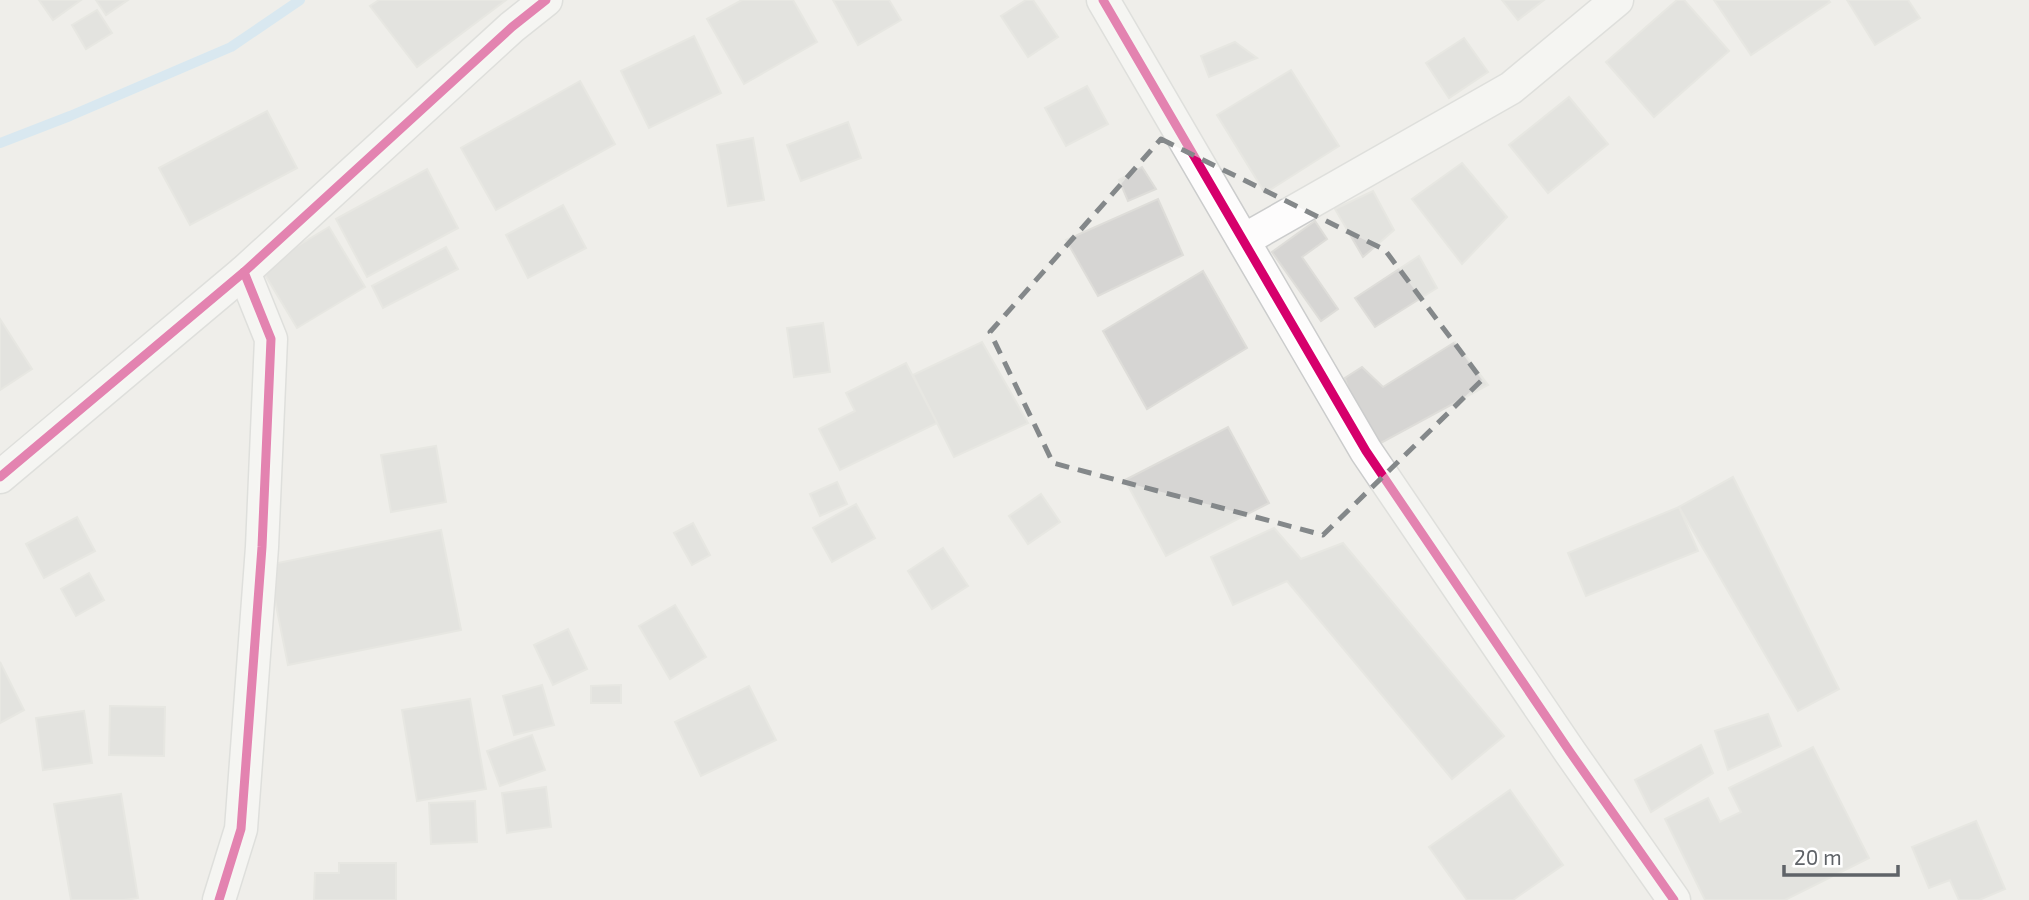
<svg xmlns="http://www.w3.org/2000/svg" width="2029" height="900" viewBox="0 0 2029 900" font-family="'Exo 2',sans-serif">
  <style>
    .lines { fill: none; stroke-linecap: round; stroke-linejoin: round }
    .stream { stroke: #bfe0f9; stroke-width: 10 }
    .building { fill: #d6d5d3; stroke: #deddd9; stroke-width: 2 }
    .street-casing { stroke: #cbcccc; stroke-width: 35 }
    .street { stroke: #fdfcfc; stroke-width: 32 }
    .cycleway-casing { stroke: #fff; stroke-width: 13 }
    .cycleway { stroke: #d6006c; stroke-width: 9 }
    .marked { fill: none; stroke: #84888a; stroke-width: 5; stroke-dasharray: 14 9; stroke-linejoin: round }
  </style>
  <rect width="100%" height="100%" fill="#efeeea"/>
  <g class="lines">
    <polyline class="stream" points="0,143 70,116 231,47 300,0"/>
  </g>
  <g class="building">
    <polygon points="39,0 81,0 53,20"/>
    <polygon points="96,0 128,0 106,15"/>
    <polygon points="379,0 506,0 417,67 370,6"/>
    <polygon points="742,0 793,0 817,42 744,84 707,19"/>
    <polygon points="833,0 889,0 901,20 858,45"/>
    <polygon points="1026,0 1033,0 1058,37 1028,57 1001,16"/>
    <polygon points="1502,0 1544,0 1518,20"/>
    <polygon points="1677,0 1684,0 1729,51 1654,117 1606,62"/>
    <polygon points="1714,0 1828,0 1830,2 1751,55"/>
    <polygon points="1847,0 1908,0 1920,18 1875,45"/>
    <polygon points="97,10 112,33 86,49 72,25"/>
    <polygon points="694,36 721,93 649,128 621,71"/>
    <polygon points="1464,38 1488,72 1449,98 1426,63"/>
    <polygon points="1235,42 1257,58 1209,77 1201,56"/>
    <polygon points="1291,70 1339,146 1265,193 1217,115"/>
    <polygon points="580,81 615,144 496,210 461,148"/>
    <polygon points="1087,86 1108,124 1066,146 1045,108"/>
    <polygon points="1569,97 1608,144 1548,193 1509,145"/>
    <polygon points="267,111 297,168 190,225 159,168"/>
    <polygon points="848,122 861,158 801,181 787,145"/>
    <polygon points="753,138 764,200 728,206 717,145"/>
    <polygon points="1462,163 1507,217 1462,264 1412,199"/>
    <polygon points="1142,167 1156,189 1128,201 1119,180"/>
    <polygon points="427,169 458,228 367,277 336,219"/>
    <polygon points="1373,191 1394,230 1363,257 1335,209"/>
    <polygon points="1158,199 1183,255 1098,296 1066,240"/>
    <polygon points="563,205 586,248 528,278 506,235"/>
    <polygon points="1315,221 1327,239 1302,257 1338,309 1321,321 1272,252"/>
    <polygon points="329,227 365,287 297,328 261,268"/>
    <polygon points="446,247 458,269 383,308 372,286"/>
    <polygon points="1419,256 1437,288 1375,327 1355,298"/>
    <polygon points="1203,271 1247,348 1147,409 1103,331"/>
    <polygon points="0,319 32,369 0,390"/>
    <polygon points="823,323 830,372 794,377 787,328"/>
    <polygon points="982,342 1028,423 954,457 913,375"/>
    <polygon points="1455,342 1488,385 1366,451 1345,378 1362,367 1383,387"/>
    <polygon points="906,363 937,423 840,470 819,429 855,411 846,393"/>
    <polygon points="1228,427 1269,503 1166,556 1125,480"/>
    <polygon points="436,446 446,502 391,512 381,455"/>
    <polygon points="1733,477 1839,689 1798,711 1679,507"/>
    <polygon points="837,482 847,504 820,516 810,494"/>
    <polygon points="1041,494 1060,522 1028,544 1009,516"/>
    <polygon points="856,504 875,538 832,562 813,528"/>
    <polygon points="1679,507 1698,551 1586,596 1568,553"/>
    <polygon points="77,517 95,551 44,578 26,544"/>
    <polygon points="693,523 710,555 692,565 674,533"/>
    <polygon points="1274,528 1301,559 1343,543 1504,736 1452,779 1287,581 1233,605 1211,557"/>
    <polygon points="441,530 461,630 288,665 268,565"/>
    <polygon points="943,548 968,586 932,609 908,571"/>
    <polygon points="89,573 104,600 76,616 61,589"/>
    <polygon points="675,605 706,657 670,679 639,626"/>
    <polygon points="568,629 587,669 553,685 534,645"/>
    <polygon points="0,662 24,710 0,723"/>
    <polygon points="542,685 554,725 514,735 503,696"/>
    <polygon points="621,685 621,703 591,703 591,686"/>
    <polygon points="749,686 776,740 701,776 675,722"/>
    <polygon points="470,699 486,789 417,801 402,710"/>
    <polygon points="110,706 165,707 164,756 109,755"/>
    <polygon points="84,711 92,763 43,770 36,718"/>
    <polygon points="1768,714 1781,746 1728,770 1715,731"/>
    <polygon points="532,735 545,770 500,786 487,751"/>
    <polygon points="1701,745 1713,773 1651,812 1635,780"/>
    <polygon points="1813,747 1869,858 1785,900 1705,900 1665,819 1708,798 1720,822 1741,812 1729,788"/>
    <polygon points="546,787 551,827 507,833 502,793"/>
    <polygon points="1510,790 1563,865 1513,900 1467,900 1429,847"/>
    <polygon points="121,794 138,898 124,900 71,900 54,804"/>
    <polygon points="475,801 477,842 431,844 429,803"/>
    <polygon points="1976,821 2005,889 1979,900 1959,900 1950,880 1929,888 1912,847"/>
    <polygon points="339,863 396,863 396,900 314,900 315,873 339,873"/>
  </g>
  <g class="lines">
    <g class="street-casing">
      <g id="street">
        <polyline points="1103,0 1366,451 1570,752 1674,900"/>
        <polyline points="1244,240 1511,88 1617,0"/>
        <polyline points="0,477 244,272 512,27 546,0"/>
        <polyline points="219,900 241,829 262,547 271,339 244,272"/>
      </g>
    </g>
    <use href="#street" class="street"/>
    <g class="cycleway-casing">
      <g id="cycleway">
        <polyline points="1103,0 1366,451 1570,752 1674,900"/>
        <polyline points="0,477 244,272 512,27 546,0"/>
        <polyline points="219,900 241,829 262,547 271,339 244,272"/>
      </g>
    </g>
    <use href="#cycleway" class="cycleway"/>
  </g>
  <path d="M0 0H2029V900H0ZM1161 139 1385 250 1482 380 1323 535 1053 463 990 332Z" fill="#efeeea" fill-opacity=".55" fill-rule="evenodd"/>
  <path class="marked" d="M1161 139 1385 250 1482 380 1323 535 1053 463 990 332Z"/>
  <path d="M1784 865v10h114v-10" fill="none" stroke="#5f6368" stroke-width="3.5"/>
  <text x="1794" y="865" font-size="21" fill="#5f6368" stroke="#ffffff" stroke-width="5" paint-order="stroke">20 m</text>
</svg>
